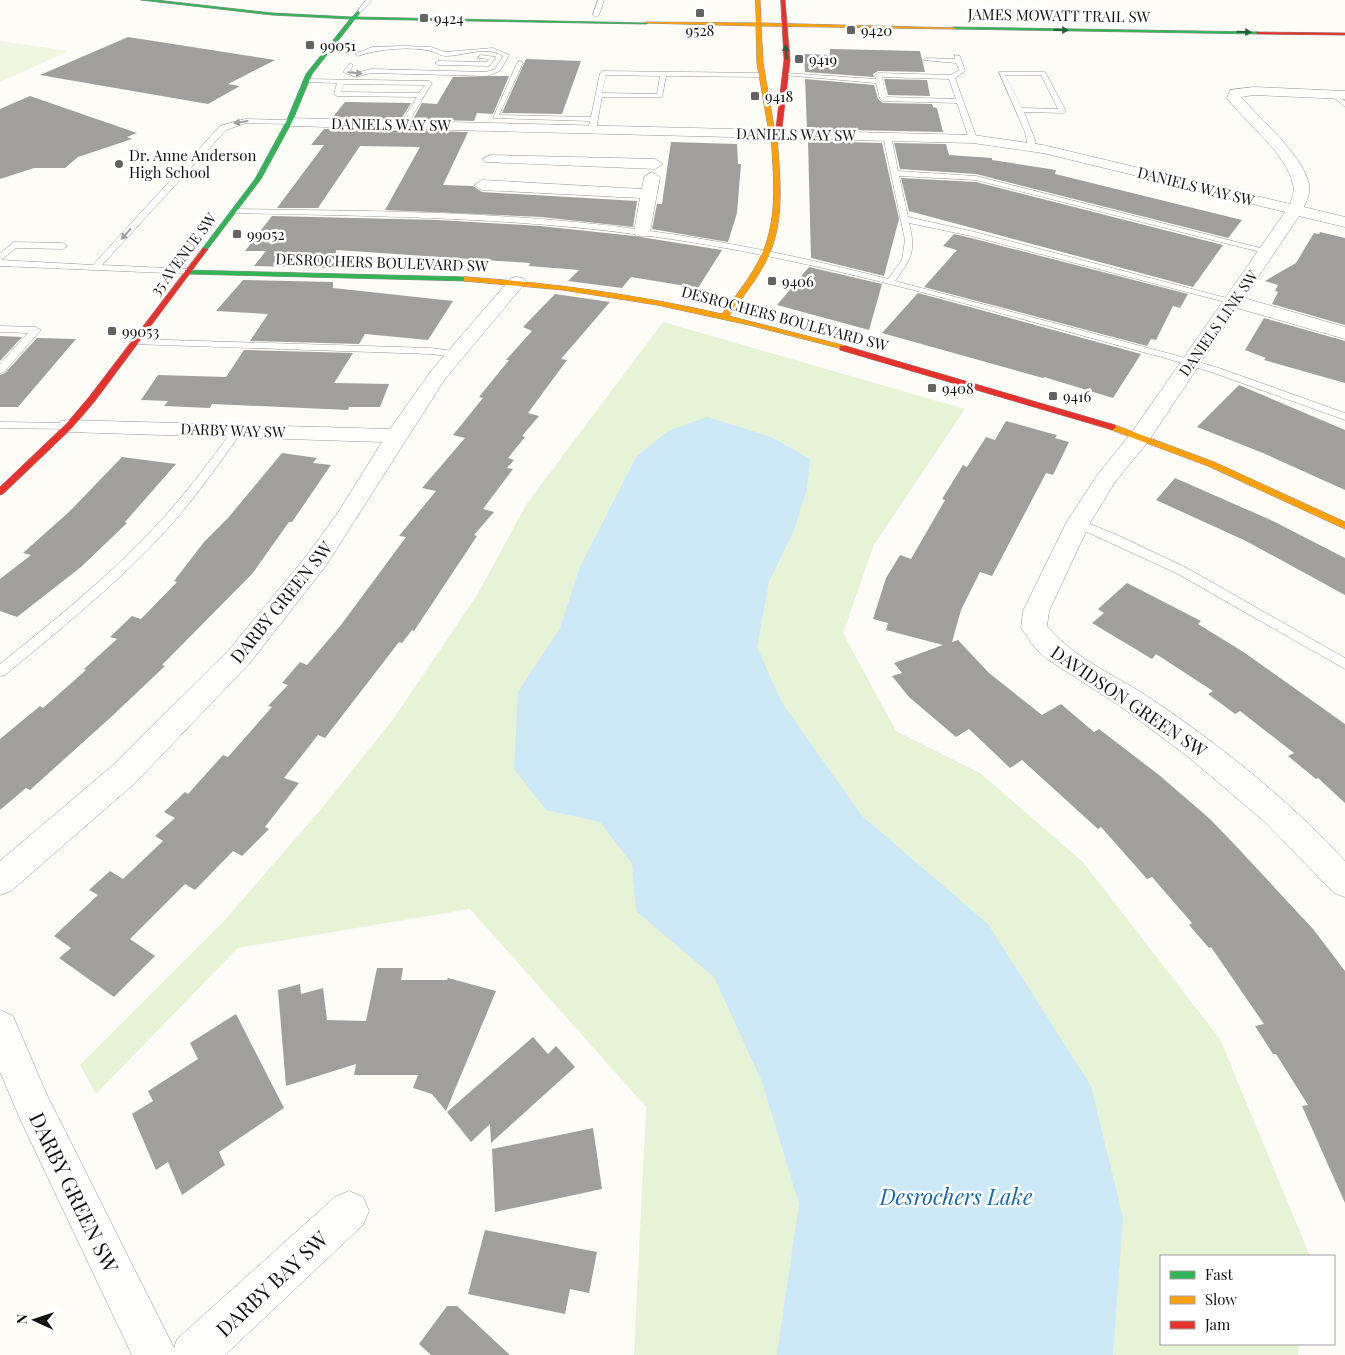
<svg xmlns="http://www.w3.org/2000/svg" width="1345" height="1355" viewBox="0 0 1345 1355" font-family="'Playfair Display',serif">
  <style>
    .green { fill: #e7f3d7 }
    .pitch { fill: #f0f6e1 }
    .water { fill: #cde8f7 }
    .building { fill: #a19f9c }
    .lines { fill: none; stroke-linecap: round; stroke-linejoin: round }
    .lane-casing { stroke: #979795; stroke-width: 1 }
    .street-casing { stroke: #979795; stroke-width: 1 }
    .fast-casing { stroke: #8e8d8b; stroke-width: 1 }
    .slow-casing { stroke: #8e8d8b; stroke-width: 1 }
    .jam-casing { stroke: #8e8d8b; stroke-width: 1 }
    .lane { fill: #fffffe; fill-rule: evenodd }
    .street { fill: #fffffe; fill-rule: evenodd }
    .fast { fill: #30b455; fill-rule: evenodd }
    .slow { fill: #ff9f0a; fill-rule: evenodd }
    .jam { fill: #e5322d; fill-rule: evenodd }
    .oneway { fill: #206233 }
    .oneway2 { fill: #a0a09f }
    .poi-dot { fill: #646362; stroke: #fff; stroke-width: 2 }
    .labels { text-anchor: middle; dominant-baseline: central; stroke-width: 5; stroke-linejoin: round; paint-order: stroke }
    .far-street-label { font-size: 15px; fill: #111; stroke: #fff }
    .far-poi-label { font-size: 15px; fill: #111; stroke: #fff; text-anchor: start }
    .street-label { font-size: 18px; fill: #111; stroke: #fff }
    .near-street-label { font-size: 21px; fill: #111; stroke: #fff }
    .near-water-label { font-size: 22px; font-style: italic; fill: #1768a6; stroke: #fff }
  </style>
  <rect width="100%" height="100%" fill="#fdfcf7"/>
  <polygon class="green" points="663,322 965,409 874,545 843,633 896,731 980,773 1083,862 1220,1039 1310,1256 1161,1256 1161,1344 1299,1344 1298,1355 634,1355 646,1107 470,909 238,948 96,1094 80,1065 224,921 321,809 394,718 477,595 526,505"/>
  <polygon class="pitch" points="0,41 69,51 0,82"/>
  <polygon class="water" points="707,417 771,437 810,459 807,489 794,530 769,582 757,647 782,703 862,816 988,924 1091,1086 1123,1218 1113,1355 777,1355 799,1204 762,1082 714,977 636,911 632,864 600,822 546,810 514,769 518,692 560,628 580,567 636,457 668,431"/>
  <g class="building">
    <polygon points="128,37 275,60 228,84 240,86 208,104 40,75"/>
    <polygon points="830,49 920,51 925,72 878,71 873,74 874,77 805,72 804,54 830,55"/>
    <polygon points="526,59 581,61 562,114 502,113"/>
    <polygon points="492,76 509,76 493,114 477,113 474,121 413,119 422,103 437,104 453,77"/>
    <polygon points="805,79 874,85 878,99 883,103 932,104 933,107 937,108 943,132 807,129"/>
    <polygon points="884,79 927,80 930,96 888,95"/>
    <polygon points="30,96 137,133 127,137 132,139 78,157 65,168 34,168 0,179 0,109"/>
    <polygon points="345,102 411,103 401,119 333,117"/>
    <polygon points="324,129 468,132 443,185 473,186 482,192 637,201 633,227 541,217 385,210 420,147 360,146 318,208 277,208 324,145 311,145"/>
    <polygon points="808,141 882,143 899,219 884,276 811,258"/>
    <polygon points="671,142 737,144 738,164 741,164 737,213 728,242 652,229 657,204 662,204"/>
    <polygon points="894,143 946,144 949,155 992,158 992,160 1056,170 1055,174 1242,220 1228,238 976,174 900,169"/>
    <polygon points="901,178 976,182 1223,245 1193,287 909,211"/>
    <polygon points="272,216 438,220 540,226 634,236 722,250 698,288 631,277 622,288 568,281 579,270 529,266 530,263 336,250 334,268 254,266 266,251 245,251"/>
    <polygon points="1320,232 1345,238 1345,325 1272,304 1278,292 1275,291 1278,285 1265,281 1296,263 1314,233 1319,234"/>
    <polygon points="954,234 971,238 1188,294 1180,308 1173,306 1156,340 1151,339 1147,346 924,287 957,250 943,246"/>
    <polygon points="809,267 882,284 869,330 777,305"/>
    <polygon points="243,280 333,282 333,288 453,301 428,340 365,334 359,344 250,341 268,314 216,311"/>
    <polygon points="918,293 970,307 1141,354 1113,398 1044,377 1043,378 882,333"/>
    <polygon points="555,294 610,302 561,359 567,360 528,413 539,416 522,436 525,437 508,458 514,460 507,468 513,469 483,509 494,512 474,535 477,536 414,631 412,630 402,643 399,642 325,738 318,735 284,778 299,783 265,827 269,829 242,856 233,851 195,890 185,884 130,939 155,956 114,997 59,958 71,948 54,936 98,895 89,890 110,871 123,879 163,841 155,836 175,818 164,812 185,792 188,794 223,755 228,757 272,707 268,706 288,685 282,683 300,662 307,665 341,625 406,537 399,536 436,491 422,488 465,438 453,435 483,398 479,397 509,360 506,360 532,331 523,327"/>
    <polygon points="1264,318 1345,341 1345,383 1264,360 1266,358 1245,350"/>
    <polygon points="0,336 22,337 0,361"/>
    <polygon points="37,338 76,339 18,407 0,407 0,375 5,373"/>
    <polygon points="244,350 353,353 334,383 389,384 380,407 349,407 348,410 212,404 210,408 164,406 168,401 141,400 158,375 226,377"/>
    <polygon points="1239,385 1345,430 1345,490 1263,453 1197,427"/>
    <polygon points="1006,421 1049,433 1057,435 1055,438 1069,442 1053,475 1046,473 992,576 980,572 961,610 952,642 958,640 989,673 1042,715 1061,704 1094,732 1099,729 1159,775 1210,819 1235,845 1313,929 1345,971 1345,1203 1302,1106 1308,1105 1276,1054 1273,1054 1255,1026 1264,1024 1211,947 1209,948 1189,925 1192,923 1152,877 1147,879 1101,827 1098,829 1022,760 1010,768 969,729 956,737 909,697 892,676 902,673 894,663 943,645 886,630 888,623 873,619 886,578 900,555 911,559 945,500 942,499 963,465 967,467 986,437 995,440"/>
    <polygon points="282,453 317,458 313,463 331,465 292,522 289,522 252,574 162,665 165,666 110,718 30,790 26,788 0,810 0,739 40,706 43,708 86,670 84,669 117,639 110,637 132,616 141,619 177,582 174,581 204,542 228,518"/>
    <polygon points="122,457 176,464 125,522 127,523 81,567 17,617 0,611 0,579 31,555 23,553 70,511"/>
    <polygon points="1175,478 1273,521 1345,558 1345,595 1246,541 1156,500"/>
    <polygon points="1127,583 1201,621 1198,624 1245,653 1345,724 1345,803 1318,778 1316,779 1288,756 1294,753 1240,711 1235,714 1208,694 1213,691 1156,654 1152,659 1092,623 1104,613 1098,609"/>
    <polygon points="377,968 403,968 401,980 447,980 448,978 496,991 446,1111 432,1094 413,1088 418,1075 354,1075 356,1064 286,1086 278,990 300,984 301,994 323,988 327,1020 366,1021"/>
    <polygon points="236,1014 284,1108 219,1152 225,1165 182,1195 168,1162 156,1170 132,1114 153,1101 148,1091 198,1059 190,1043"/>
    <polygon points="533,1037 548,1054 556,1046 575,1067 491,1143 490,1124 471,1142 447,1112"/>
    <polygon points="593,1128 602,1189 495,1212 492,1149"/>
    <polygon points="485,1230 597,1252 589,1293 570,1289 565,1314 468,1294"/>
    <polygon points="447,1306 457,1306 510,1355 431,1355 419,1344"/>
  </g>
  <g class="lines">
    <g class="lane-casing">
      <g id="lane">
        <polygon points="366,0 372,0 360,13 356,13"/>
        <polygon points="598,0 604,0 599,15 596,17 593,15"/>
        <path d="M404 46 431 47 445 52 493 48 509 55 500 71 487 76 371 73 356 77 343 72 350 63 353 65 350 71 356 73 371 69 486 72 495 69 503 56C485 45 465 56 445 56 440 56 436 52 431 51 411 46 377 49 358 56L355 54 372 47Z"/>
        <polygon points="480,55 496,57 489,66 438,65 435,63 438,61 487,62 489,59 478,58"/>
        <path d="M955 55 960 56 965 71 955 78 977 139 973 141 969 139 957 103 883 101 880 99 876 83 783 75 786 73 876 79 875 75 878 73 951 75 959 70 956 63 923 60 926 58 955 59ZM882 77 949 79 956 99 886 97Z"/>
        <path d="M520 61 523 63 499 115 591 117 600 73 603 71 761 73 764 75 761 77 666 76 662 97H602L596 129 592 131 588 129 590 121 493 118 517 63ZM606 75 660 76 657 94 602 93Z"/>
        <path d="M999 72H1045L1066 111 1063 113 1024 112 1035 140V149L1028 147 1025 132ZM1005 75H1041L1058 109 1022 108Z"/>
        <path d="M305 79 429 81 432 83 407 125 403 127 399 125 417 97 337 96 334 94 337 83 303 82ZM344 84 425 85 419 93 341 92Z"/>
        <polygon points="1334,93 1345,101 1345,107 1332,96"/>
        <polygon points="245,119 289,120 293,122 289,124 246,123 226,130 102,265 188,269 191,270 191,274 0,266 0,253 14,242 63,243 67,246 63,249 16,248 1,260 93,265 220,126"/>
        <path d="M887 134 891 136 898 171 976 176 1272 251 1268 254 976 180 899 176 908 217 975 232 1238 301 1233 304 971 236 909 223C916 251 912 258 895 281L1171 354 1219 368 1345 413V420L1211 372 1165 358C992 312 819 258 642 235 507 217 370 216 234 213L230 211 234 209C370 211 508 211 643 230 725 241 807 258 888 279L902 260 905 240 883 136Z"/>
        <polygon points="0,326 36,327 41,330 4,372 0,373 0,364 28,333 0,332"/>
        <polygon points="135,339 431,348 454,351 459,354 454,357 431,354 132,344 130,342"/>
        <polygon points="0,422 69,423 74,426 69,429 0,428"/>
        <path d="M238 427 243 430C217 467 190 505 159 538 112 588 58 631 5 675L0 676V664C52 622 105 580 151 531 182 499 208 464 234 428Z"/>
        <polygon points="1078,519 1117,535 1185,567 1345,658 1345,669 1176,573 1074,526 1072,523"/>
      </g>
    </g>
    <g class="street-casing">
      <g id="street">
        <path d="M1254 87 1345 91V99L1254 95 1241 97C1261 120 1302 154 1309 184 1311 192 1307 200 1304 207L1345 217V227L1299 216 1244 298 1345 327V339L1237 308 1148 442 1115 482 1090 523 1049 611 1047 626C1075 660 1118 676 1153 700 1222 747 1288 799 1345 861V897L1334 893 1264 821 1187 756 1120 706 1047 659 1035 648 1021 628 1023 611 1066 523 1098 474 1132 432 1285 212 1043 153 973 143 289 126 282 122 289 118 973 135 1043 145 1290 204C1292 198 1295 191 1293 185 1287 153 1246 124 1227 98L1230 90Z"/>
        <polygon points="490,155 655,159 663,164 655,169 485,162 483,159"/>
        <polygon points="652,172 660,177 650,232 648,236 636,236 634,232 640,198 482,190 474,185 482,180 642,189 644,177"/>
        <polygon points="517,277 523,278 526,282 445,379 325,567 249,664 135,783 11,891 0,895 0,861 113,765 229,650 307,555 337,514 382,442 69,432 61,431 58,426 61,421 69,420 390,429 431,371 511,278"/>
        <polygon points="0,1010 13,1016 47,1095 174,1348 177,1339 335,1197 349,1191 363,1197 369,1211 363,1225 225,1355 132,1355 21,1121 0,1072"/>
      </g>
    </g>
    <g class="fast-casing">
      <g id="fast">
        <polygon points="141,0 156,0 272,13 352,17 358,11 360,12 357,17 648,23 646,24 355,19 312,74 292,122 261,179 207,250 205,251 202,249 255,179 286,122 306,74 350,19 272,15"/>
        <polygon points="953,27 1258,32 1260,33 1258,34 955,29"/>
        <polygon points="185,270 467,277 471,279 467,281 188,274 185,274"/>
      </g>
    </g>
    <g class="slow-casing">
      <g id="slow">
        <path d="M756 0H760L761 23 957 28 955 29 761 26 763 63 774 127 777 133C779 174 786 216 769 255 759 277 743 296 729 316L846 346V350L749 325 657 305 563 290 464 281V277H467C553 283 638 295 722 314 736 295 752 276 762 254 779 216 773 173 771 133L768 127 757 63 756 26 644 23 646 22 756 23Z"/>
        <polygon points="1112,424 1214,462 1345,522 1345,529 1208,466 1109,429 1108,427"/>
      </g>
    </g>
    <g class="jam-casing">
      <g id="jam">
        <polygon points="781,0 785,0 790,60 782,128 779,130 776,128 784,60"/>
        <polygon points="1256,32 1345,33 1345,35 1258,34"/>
        <polygon points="203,248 208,249 95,401 72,428 3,494 0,495 0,487 66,424 89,397"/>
        <polygon points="840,346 846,346 1115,425 1116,427 1112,430 1109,429 840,350"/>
      </g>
    </g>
    <use href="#lane" class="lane"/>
    <use href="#street" class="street"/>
    <use href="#fast" class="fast"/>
    <use href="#slow" class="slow"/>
    <use href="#jam" class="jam"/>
  </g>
  <defs><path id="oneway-solid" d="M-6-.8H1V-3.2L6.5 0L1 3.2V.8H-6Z" transform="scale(1.25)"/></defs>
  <g class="oneway">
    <use href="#oneway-solid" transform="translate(1061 30) rotate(1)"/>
    <use href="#oneway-solid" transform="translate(1244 32) rotate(1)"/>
    <use href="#oneway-solid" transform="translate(786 52) rotate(-95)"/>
  </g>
  <g class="oneway2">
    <use href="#oneway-solid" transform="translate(355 73) rotate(5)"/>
    <use href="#oneway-solid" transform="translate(241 122) rotate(172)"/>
    <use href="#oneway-solid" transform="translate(126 234) rotate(132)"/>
  </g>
  <g class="poi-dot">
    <rect x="695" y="8" width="10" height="10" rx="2.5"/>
    <rect x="419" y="13" width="10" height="10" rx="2.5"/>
    <rect x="846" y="25" width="10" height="10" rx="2.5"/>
    <rect x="305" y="40" width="10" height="10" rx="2.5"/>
    <rect x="794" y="54" width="10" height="10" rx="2.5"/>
    <rect x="750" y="91" width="10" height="10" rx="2.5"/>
    <circle cx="119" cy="164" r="5"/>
    <rect x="232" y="229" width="10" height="10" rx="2.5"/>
    <rect x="767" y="276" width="10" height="10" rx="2.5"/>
    <rect x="107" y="326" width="10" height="10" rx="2.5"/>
    <rect x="927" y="383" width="10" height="10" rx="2.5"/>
    <rect x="1048" y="391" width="10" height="10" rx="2.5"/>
  </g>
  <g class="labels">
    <g class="far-street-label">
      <text transform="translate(1059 15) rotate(1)">JAMES MOWATT TRAIL SW</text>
      <text transform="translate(391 124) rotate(1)">DANIELS WAY SW</text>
      <text transform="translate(796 134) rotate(1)">DANIELS WAY SW</text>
      <text transform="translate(1196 186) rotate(14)">DANIELS WAY SW</text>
      <text transform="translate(183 254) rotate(-53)">35 AVENUE SW</text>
      <text transform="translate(382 262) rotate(2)">DESROCHERS BOULEVARD SW</text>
      <text transform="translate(785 318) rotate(15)">DESROCHERS BOULEVARD SW</text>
      <text transform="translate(1218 323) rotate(-55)">DANIELS LINK SW</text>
      <text transform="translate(233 430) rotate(2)">DARBY WAY SW</text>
    </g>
    <g class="far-poi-label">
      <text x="434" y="18">9424</text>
      <text x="700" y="30" text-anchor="middle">9528</text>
      <text x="861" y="30">9420</text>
      <text x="320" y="45">99051</text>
      <text x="809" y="59">9419</text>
      <text x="765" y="96">9418</text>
      <text x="129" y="155">Dr. Anne Anderson<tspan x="129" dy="17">High School</tspan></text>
      <text x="247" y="234">99052</text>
      <text x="782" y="281">9406</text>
      <text x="122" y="331">99053</text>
      <text x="942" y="388">9408</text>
      <text x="1063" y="396">9416</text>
    </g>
    <g class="street-label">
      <text transform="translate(281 602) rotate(-51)">DARBY GREEN SW</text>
      <text transform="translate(1129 701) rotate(34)">DAVIDSON GREEN SW</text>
    </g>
    <g class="near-street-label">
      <text transform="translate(75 1192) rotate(64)">DARBY GREEN SW</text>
      <text transform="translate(271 1283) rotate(-43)">DARBY BAY SW</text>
    </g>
    <g class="near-water-label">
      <text x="956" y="1196">Desrochers Lake</text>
    </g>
  </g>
  <rect x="1160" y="1255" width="175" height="90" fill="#ffffff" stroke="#a0a0a0"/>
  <rect x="1170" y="1271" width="25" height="8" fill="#30b455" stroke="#a0a0a0"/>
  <text x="1205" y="1280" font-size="15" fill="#111111">Fast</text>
  <rect x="1170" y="1296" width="25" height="8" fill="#ff9f0a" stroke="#a0a0a0"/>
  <text x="1205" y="1305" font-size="15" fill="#111111">Slow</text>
  <rect x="1170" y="1321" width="25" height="8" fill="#e5322d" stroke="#a0a0a0"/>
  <text x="1205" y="1330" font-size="15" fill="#111111">Jam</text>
  <g transform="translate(35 1320) rotate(273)" stroke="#ffffff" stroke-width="4" paint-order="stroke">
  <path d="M0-4L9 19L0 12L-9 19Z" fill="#111111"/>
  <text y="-8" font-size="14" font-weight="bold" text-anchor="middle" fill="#111111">N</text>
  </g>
</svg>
